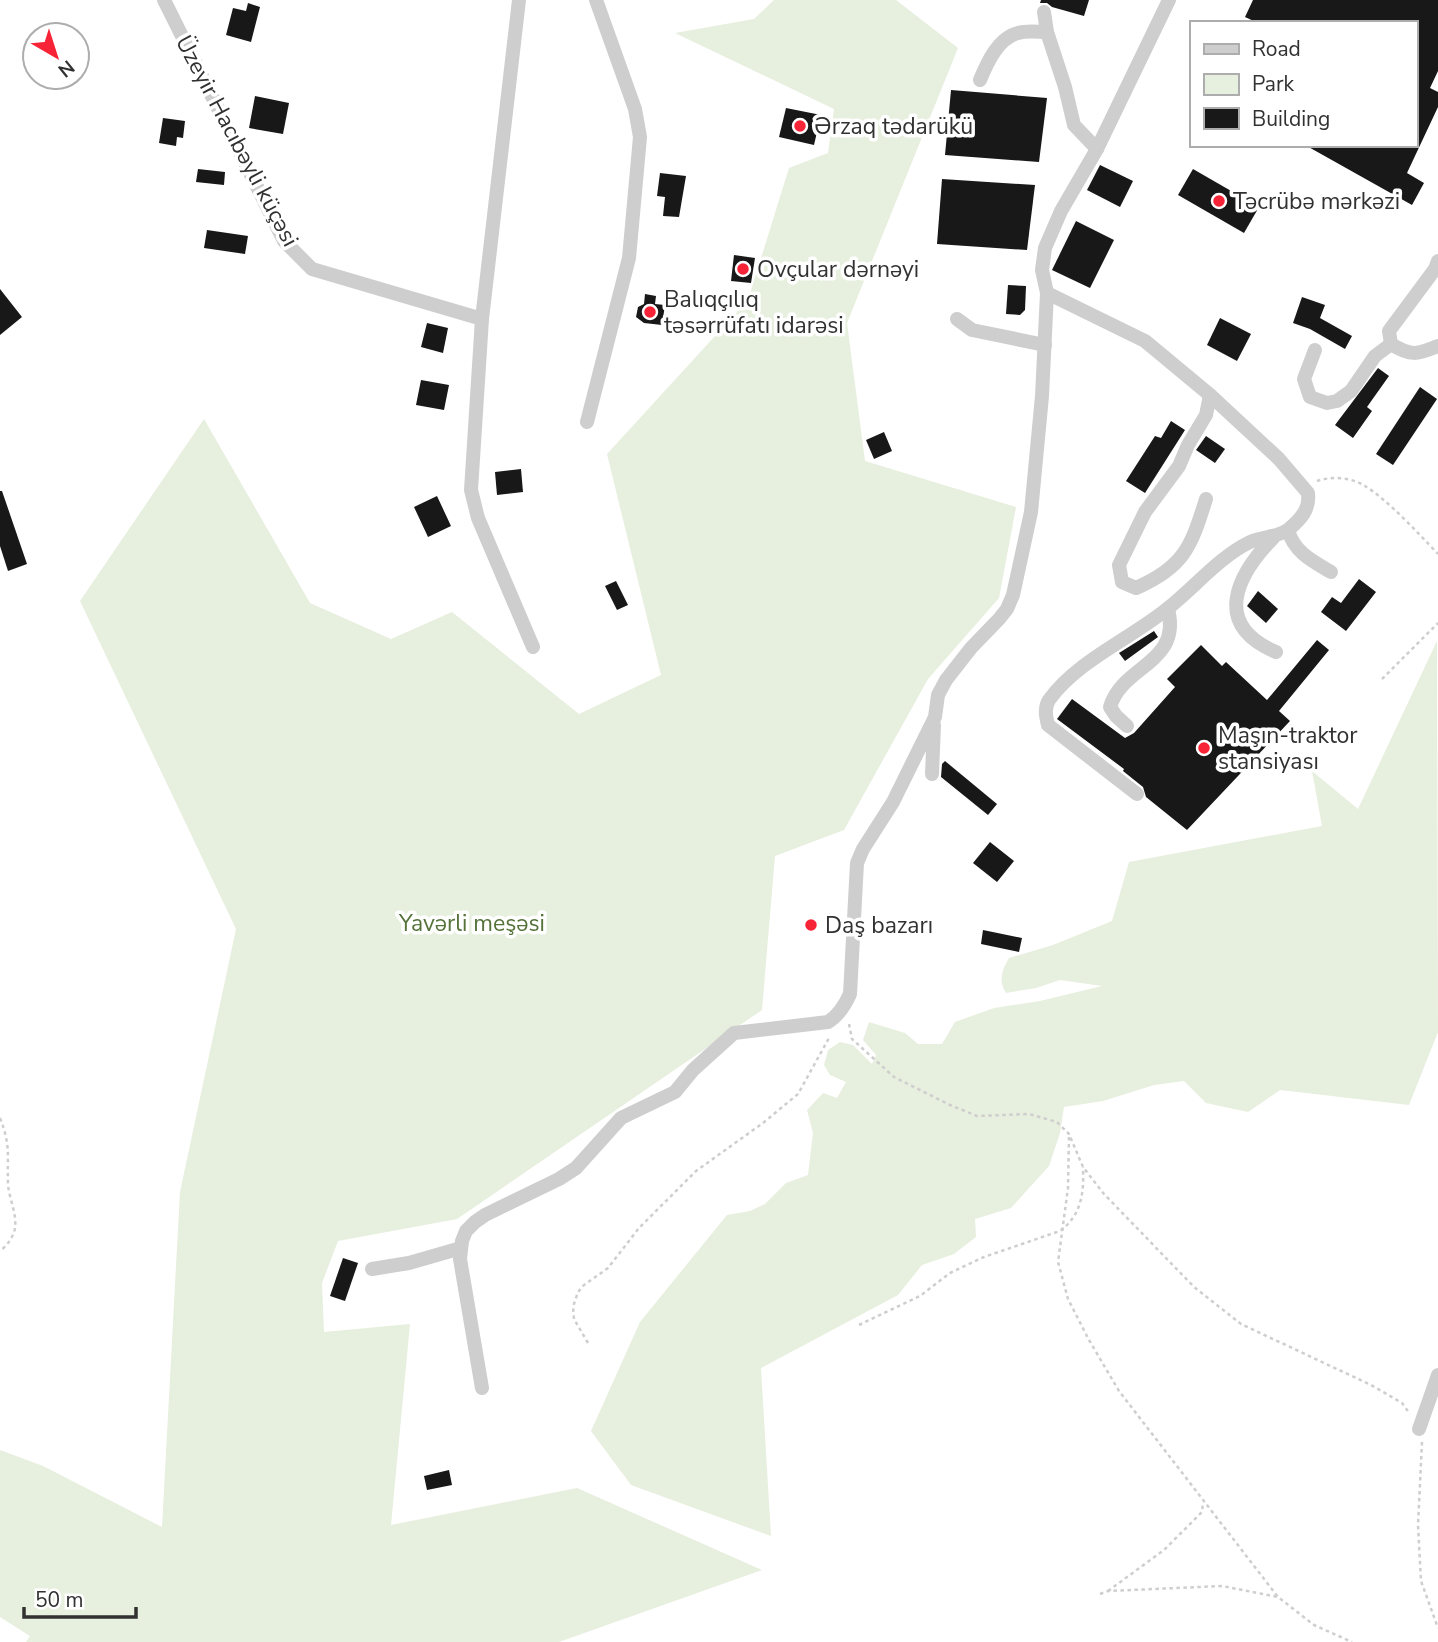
<svg xmlns="http://www.w3.org/2000/svg" width="1438" height="1642" viewBox="0 0 1438 1642" font-family="'Nunito Sans',sans-serif">
  <style>
    .green { fill: #e7efde }
    .building { fill: #181818 }
    .lines { fill: none; stroke-linecap: round; stroke-linejoin: round }
    .path { stroke: #cecece; stroke-width: 2.5; stroke-dasharray: 3.5 3.5; stroke-linecap: butt }
    .minor { stroke: #cecece; stroke-width: 14 }
    .poi-dot { fill: #f72336; stroke: #fff; stroke-width: 2.5 }
    .labels { text-anchor: middle; dominant-baseline: central; stroke-width: 7; stroke-linejoin: round; paint-order: stroke }
    .poi-label { font-size: 23px; fill: #313131; stroke: #fff; text-anchor: start }
    .street-label { font-size: 23px; fill: #313131; stroke: #fff }
    .park-label { font-size: 23px; fill: #547239; stroke: #fff }
  </style>
  <rect width="100%" height="100%" fill="#fff"/>
  <g class="green">
    <polygon points="774,0 896,0 958,48 847,323 865,461 1016,507 999,598 928,679 844,830 775,856 762,1010 457,1219 338,1241 322,1283 324,1332 410,1324 391,1525 577,1488 762,1570 559,1642 26,1642 30,1636 0,1617 0,1450 43,1466 162,1527 180,1192 236,929 80,601 204,419 310,603 391,639 452,612 579,714 661,675 607,454 748,300 789,168 828,153 834,109 675,33 754,19"/>
    <path d="M1437 641 1438 1032 1409 1105 1280 1090 1248 1112 1206 1103 1184 1081 1154 1085 1103 1101 1064 1107 1060 1133 1049 1166 1011 1208 975 1219 976 1237 954 1254 922 1265 898 1295 761 1368 771 1536 631 1485 591 1431 640 1322 727 1215 750 1211 765 1204 786 1183 808 1175 813 1133 807 1110 823 1093 837 1098 846 1082 830 1075 824 1065 828 1050 840 1042 853 1045 872 1064 876 1055 863 1040 869 1022 905 1033 918 1044H942L955 1022 994 1008 1040 1001 1102 986 1060 980 1036 988 1006 993C998 981 1002 970 1009 958L1053 945 1112 921 1129 862 1322 826 1312 771 1358 809Z"/>
  </g>
  <g class="building">
    <polygon points="1041,0 1089,0 1084,16 1052,7 1047,3 1040,3"/>
    <polygon points="1253,0 1438,0 1438,71 1430,88 1438,92 1438,107 1407,173 1424,183 1412,205 1305,145 1415,145 1415,23 1258,23 1245,17"/>
    <polygon points="248,3 260,7 251,42 226,35 233,8 246,11"/>
    <polygon points="951,90 1047,98 1039,162 945,155"/>
    <polygon points="255,96 289,103 283,134 249,128"/>
    <polygon points="786,108 821,115 814,145 779,137"/>
    <polygon points="163,118 185,121 183,138 177,137 176,146 159,143"/>
    <polygon points="1100,165 1133,181 1120,207 1087,190"/>
    <polygon points="198,169 225,172 224,185 196,182"/>
    <polygon points="1193,169 1259,207 1244,233 1178,195"/>
    <polygon points="660,173 686,176 679,217 663,216 665,197 657,196"/>
    <polygon points="942,179 1035,185 1027,250 937,244"/>
    <polygon points="1076,221 1114,240 1090,288 1052,270"/>
    <polygon points="207,230 248,236 245,254 204,248"/>
    <polygon points="734,255 755,258 751,283 731,281"/>
    <polygon points="1008,285 1026,286 1025,310 1020,315 1006,314"/>
    <polygon points="0,289 22,317 0,335"/>
    <polygon points="645,294 656,296 655,304 665,305 662,325 644,323 636,317 638,307 644,304"/>
    <polygon points="1302,297 1325,305 1320,318 1352,336 1345,349 1310,329 1293,323"/>
    <polygon points="1220,318 1251,334 1237,361 1207,345"/>
    <polygon points="427,323 448,328 443,353 421,347"/>
    <polygon points="1378,368 1389,376 1367,407 1372,411 1353,438 1335,425"/>
    <polygon points="421,380 449,385 444,410 416,405"/>
    <polygon points="1420,387 1437,399 1393,465 1376,454"/>
    <polygon points="1171,421 1185,430 1145,493 1126,481 1155,436 1161,438"/>
    <polygon points="884,432 892,451 874,459 866,440"/>
    <polygon points="1206,436 1225,449 1215,463 1196,450"/>
    <polygon points="521,469 523,492 497,495 495,472"/>
    <polygon points="0,491 2,491 27,564 8,571 0,546"/>
    <polygon points="437,496 451,526 428,537 414,507"/>
    <polygon points="1359,579 1376,592 1346,631 1321,612 1332,597 1341,603"/>
    <polygon points="616,581 628,605 617,610 605,586"/>
    <polygon points="1258,591 1278,609 1266,623 1247,606"/>
    <polygon points="1154,631 1158,637 1125,661 1119,653"/>
    <polygon points="1317,640 1329,650 1279,711 1290,721 1187,830 1146,797 1143,787 1123,771 1124,769 1057,719 1072,699 1125,738 1134,733 1175,687 1167,679 1201,645 1222,666 1226,662 1267,700"/>
    <polygon points="945,761 997,804 988,815 941,777 942,764"/>
    <polygon points="990,842 1014,861 997,882 973,863"/>
    <polygon points="983,930 1022,938 1019,952 981,944"/>
    <polygon points="343,1258 358,1263 345,1301 330,1296"/>
    <polygon points="449,1470 452,1485 427,1490 424,1476"/>
  </g>
  <g class="lines">
    <g class="path">
      <path d="M1317 481C1332 476 1351 477 1365 486 1388 500 1419 534 1438 554"/>
      <polyline points="1382,679 1438,623"/>
      <polyline points="849,1024 852,1039 894,1077 950,1105 977,1116 1029,1114 1057,1122 1069,1134 1083,1167 1104,1194 1194,1287 1241,1324 1371,1385 1402,1403 1410,1414"/>
      <path d="M0 1118C11 1146 7 1156 8 1184 9 1199 17 1213 15 1228 14 1236 7 1246 0 1251"/>
      <polyline points="1069,1137 1068,1188 1058,1262 1068,1299 1089,1340 1119,1391 1278,1597 1314,1625 1352,1642"/>
      <path d="M859 1325 920 1296 950 1273 984 1257 1060 1231C1082 1215 1084 1192 1083 1167"/>
      <polyline points="588,1343 574,1319 573,1307 578,1292 584,1285 608,1268 639,1228 696,1171 763,1123 798,1094 829,1038"/>
      <polyline points="1422,1442 1418,1525 1421,1581 1438,1628"/>
      <polyline points="1108,1591 1164,1550 1202,1512 1203,1502"/>
      <polyline points="1100,1594 1108,1591 1222,1586 1278,1597"/>
    </g>
    <g class="minor">
      <polyline points="164,0 284,241 312,269 482,319"/>
      <polyline points="519,0 482,319 471,490 478,518 533,647"/>
      <polyline points="1044,12 1047,32 1065,87 1074,125 1097,149"/>
      <path d="M980 80C987 63 998 38 1018 33 1027 30 1038 32 1047 32"/>
      <path d="M1438 261 1435 269 1389 331 1391 344C1410 356 1417 355 1438 346"/>
      <path d="M1047 293 1145 341 1210 395 1279 459 1308 493C1310 509 1301 519 1289 529 1277 538 1263 536 1250 542 1219 557 1194 588 1167 609 1130 639 1077 661 1049 700 1044 708 1046 717 1048 725L1137 794"/>
      <polyline points="957,319 972,330 1045,345"/>
      <polyline points="1315,350 1304,379 1310,397 1327,403 1337,401 1351,391 1375,356 1391,344"/>
      <polyline points="587,422 629,258 640,137 635,109 596,0"/>
      <path d="M1206 499C1191 547 1184 567 1136 588L1122 582 1119 565 1145 512 1179 466 1188 445 1206 415 1210 395"/>
      <path d="M1288 530C1294 552 1312 561 1331 572"/>
      <path d="M1273 538C1236 576 1212 625 1276 652"/>
      <path d="M1127 726 1116 716 1110 707C1122 665 1182 664 1168 609"/>
      <polyline points="932,774 934,725"/>
      <polyline points="372,1269 409,1263 461,1248"/>
      <path d="M482 1388 460 1259 462 1241 466 1231 475 1222 485 1215 559 1179 576 1168 621 1118 675 1092 693 1070 734 1033 828 1022C838 1016 845 1005 850 994L857 863 863 849 893 802 935 717 938 695 946 680 971 648 999 619 1007 609 1013 595 1031 512 1042 396 1047 293 1042 270 1045 248 1061 211 1097 149 1169 0"/>
      <polyline points="1419,1429 1438,1375"/>
    </g>
  </g>
  <g class="poi-dot">
    <circle cx="800" cy="126" r="7"/>
    <circle cx="1219" cy="201" r="7"/>
    <circle cx="743" cy="269" r="7"/>
    <circle cx="650" cy="312" r="7"/>
    <circle cx="1204" cy="748" r="7"/>
    <circle cx="811" cy="925" r="7"/>
  </g>
  <g class="labels">
    <g class="poi-label">
      <text x="814" y="126">Ərzaq tədarükü</text>
      <text x="1233" y="201">Təcrübə mərkəzi</text>
      <text x="757" y="269">Ovçular dərnəyi</text>
      <text x="664" y="299">Balıqçılıq<tspan x="664" dy="26">təsərrüfatı idarəsi</tspan></text>
      <text x="1218" y="735">Maşın-traktor<tspan x="1218" dy="26">stansiyası</tspan></text>
      <text x="825" y="925">Daş bazarı</text>
    </g>
    <g class="street-label">
      <text transform="translate(237 141) rotate(62)">Üzeyir Hacıbəyli küçəsi</text>
    </g>
    <g class="park-label">
      <text x="472" y="923">Yavərli meşəsi</text>
    </g>
  </g>
  <rect x="1190" y="21" width="228" height="126" fill="#ffffff" stroke="#adadad" stroke-width="2"/>
  <rect x="1204" y="44" width="35" height="10" fill="#cecece" stroke="#adadad" stroke-width="2"/>
  <text x="1252" y="56" font-size="21" fill="#313131">Road</text>
  <rect x="1204" y="74" width="35" height="21" fill="#e7efde" stroke="#adadad" stroke-width="2"/>
  <text x="1252" y="91" font-size="21" fill="#313131">Park</text>
  <rect x="1204" y="108" width="35" height="21" fill="#181818" stroke="#adadad" stroke-width="2"/>
  <text x="1252" y="126" font-size="21" fill="#313131">Building</text>
  <g transform="translate(56 56) rotate(141)"><circle r="33" fill="#ffffff" stroke="#adadad" stroke-width="2"/>
  <path d="M0-5L12 26L0 18L-12 26Z" fill="#f72336"/>
  <text y="-10" font-size="19" font-weight="bold" text-anchor="middle" fill="#313131">N</text>
  </g>
  <path d="M24 1607v10h112v-10" fill="none" stroke="#313131" stroke-width="3.5"/>
  <text x="35" y="1607" font-size="21" fill="#313131" stroke="#ffffff" stroke-width="5" paint-order="stroke">50 m</text>
</svg>
